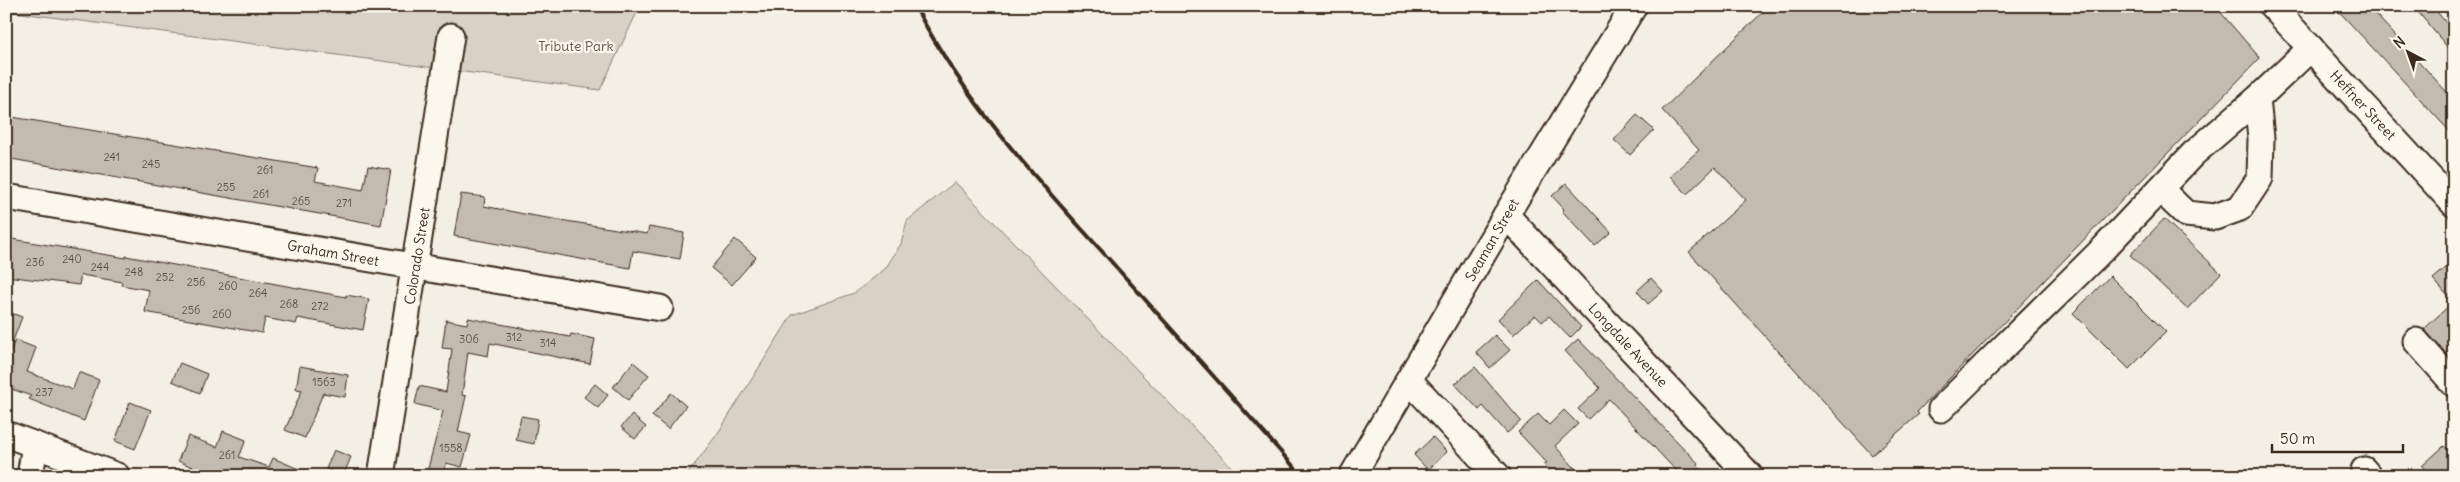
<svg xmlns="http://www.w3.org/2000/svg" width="2460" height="482" viewBox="0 0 2460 482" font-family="Delius,sans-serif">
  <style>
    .green { fill: #d8d1c6; stroke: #8a7e72 }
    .building { fill: #c3bbb0; stroke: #3b2a1e }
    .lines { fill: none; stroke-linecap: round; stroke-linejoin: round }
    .minor-casing { stroke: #3b2a1e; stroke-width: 29 }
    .minor { stroke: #fbf7ec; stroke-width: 25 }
    .rail { stroke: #3b2a1e; stroke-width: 4 }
    .labels { text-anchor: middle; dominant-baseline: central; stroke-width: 4.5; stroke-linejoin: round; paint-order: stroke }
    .number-label { font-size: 11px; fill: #5d4e42 }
    .park-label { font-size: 14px; fill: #625448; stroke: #fbf7ec }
    .street-label { font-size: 14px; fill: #3b2a1e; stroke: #fbf7ec }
  </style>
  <rect width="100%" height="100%" fill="#f3efe4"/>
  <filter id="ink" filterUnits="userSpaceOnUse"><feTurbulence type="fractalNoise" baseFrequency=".02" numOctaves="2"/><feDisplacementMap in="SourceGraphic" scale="10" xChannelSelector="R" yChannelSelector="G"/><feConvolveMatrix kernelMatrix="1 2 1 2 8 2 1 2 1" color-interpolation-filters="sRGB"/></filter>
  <g filter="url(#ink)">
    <g class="green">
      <polygon points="6,6 640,6 600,90 6,11"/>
      <polygon points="955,182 1240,476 686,476 718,433 792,315 854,293 885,269 901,244 907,221"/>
    </g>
    <g class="building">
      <polygon points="1769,6 2215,6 2260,58 1917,412 1919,414 1872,455 1689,252 1746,200 1715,167 1687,194 1670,176 1699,150 1662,110"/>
      <polygon points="2334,6 2368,6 2424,67 2454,100 2454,136"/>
      <polygon points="2413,6 2432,6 2454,32 2454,55"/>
      <polygon points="1637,115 1654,130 1630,155 1614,140"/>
      <polygon points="6,116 318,168 315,181 363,190 368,166 391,170 381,225 6,158"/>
      <polygon points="1566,183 1611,232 1595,246 1562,211 1564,209 1552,196"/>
      <polygon points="461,194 485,197 484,206 529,215 647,234 649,227 684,233 680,259 633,251 630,268 454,236"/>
      <polygon points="2164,219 2221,273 2187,309 2130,255"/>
      <polygon points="6,238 126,258 126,256 346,297 346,295 369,299 363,330 298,318 296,324 265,318 262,333 145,312 149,290 121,285 122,282 81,275 79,285 6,276"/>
      <polygon points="735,239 756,257 732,285 711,268"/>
      <polygon points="2454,261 2454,362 2424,329 2453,302 2433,279"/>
      <polygon points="2110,276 2166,332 2129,369 2073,313"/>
      <polygon points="1651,278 1663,291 1648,304 1637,291"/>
      <polygon points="1538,280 1581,327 1570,338 1549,316 1542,322 1535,315 1513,335 1498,319"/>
      <polygon points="6,311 22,317 8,354 6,354"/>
      <polygon points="468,318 570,337 571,334 595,339 590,364 490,343 488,356 468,352 462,395 466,396 458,432 471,435 462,467 446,463 443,476 426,476 443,411 415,404 419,386 446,392 452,349 442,348 446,320 467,324"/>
      <polygon points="1495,335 1510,350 1490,368 1476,352"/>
      <polygon points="1578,339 1698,463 1697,465 1708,476 1681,476 1609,399 1588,419 1578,409 1600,388 1565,351"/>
      <polygon points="15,340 36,348 27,372 73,389 79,372 99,380 84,421 29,399 31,396 6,387 6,363"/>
      <polygon points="633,362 649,375 628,400 613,387"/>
      <polygon points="180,363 207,374 200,393 172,381"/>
      <polygon points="300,366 348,375 345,397 323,393 305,438 285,430 302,390 296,389"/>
      <polygon points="1475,367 1521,421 1507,433 1483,406 1479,410 1455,384"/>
      <polygon points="595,384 608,395 598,408 584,397"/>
      <polygon points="671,393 686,406 668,429 652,416"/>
      <polygon points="130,402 151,410 135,449 115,441"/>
      <polygon points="1564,410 1578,424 1555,446 1582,476 1553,476 1544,465 1547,463 1518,432 1538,414 1549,425"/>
      <polygon points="632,415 646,427 635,439 621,427"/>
      <polygon points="521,416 538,419 534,444 516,440"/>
      <polygon points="223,431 246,440 239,457 269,467 273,458 315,476 215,476 178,461 188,436 217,447"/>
      <polygon points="1433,437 1447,452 1428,470 1414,455"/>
      <polygon points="2444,446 2454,456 2454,476 2431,476 2422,466"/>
      <polygon points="334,450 351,457 343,476 326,469"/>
    </g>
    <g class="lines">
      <g class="minor-casing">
        <g id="minor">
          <polyline points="2272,6 2454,204"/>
          <polyline points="2160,189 2186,214 2215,217 2240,208 2260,178 2261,138 2257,99"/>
          <polyline points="6,197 660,308"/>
          <polyline points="1506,215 1750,476"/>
          <polyline points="2416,341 2454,384"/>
          <polyline points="1410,381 1498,476"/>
          <polyline points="1941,409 2103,249 2193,154 2257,99 2311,48"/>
          <polyline points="6,434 117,476"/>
          <polyline points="2364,470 2369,476"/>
          <polyline points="30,476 35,445"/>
          <polyline points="381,476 451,36"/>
          <polyline points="1352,476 1506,215 1634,6"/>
        </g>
      </g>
      <use href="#minor" class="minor"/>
      <path class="rail" d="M915 6C966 103 1035 178 1108 258 1173 331 1238 403 1302 476"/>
    </g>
  </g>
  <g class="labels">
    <g class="number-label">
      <text x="112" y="157">241</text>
      <text x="151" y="164">245</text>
      <text x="265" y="170">261</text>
      <text x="226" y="187">255</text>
      <text x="261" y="194">261</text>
      <text x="301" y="201">265</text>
      <text x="344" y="203">271</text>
      <text x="72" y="259">240</text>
      <text x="35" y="262">236</text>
      <text x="100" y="267">244</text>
      <text x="134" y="272">248</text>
      <text x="165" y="277">252</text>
      <text x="196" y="282">256</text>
      <text x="228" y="286">260</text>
      <text x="258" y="293">264</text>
      <text x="289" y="304">268</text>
      <text x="320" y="306">272</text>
      <text x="191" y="310">256</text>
      <text x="222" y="314">260</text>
      <text x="514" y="337">312</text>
      <text x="469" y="339">306</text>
      <text x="548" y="343">314</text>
      <text x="324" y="382">1563</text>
      <text x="44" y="392">237</text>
      <text x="451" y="448">1558</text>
      <text x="227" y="455">261</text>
    </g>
    <g class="park-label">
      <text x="576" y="46">Tribute Park</text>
    </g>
    <g class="street-label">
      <text transform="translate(2363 105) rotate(47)">Heffner Street</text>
      <text transform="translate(1492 240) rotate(-60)">Seaman Street</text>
      <text transform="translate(333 253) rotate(10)">Graham Street</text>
      <text transform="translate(417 256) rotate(-81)">Colorado Street</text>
      <text transform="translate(1628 345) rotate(47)">Longdale Avenue</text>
    </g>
  </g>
  <rect width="2460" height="482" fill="none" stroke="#fbf7ec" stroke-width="25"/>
  <rect x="12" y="12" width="2435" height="457" fill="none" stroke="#3b2a1e" stroke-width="2" filter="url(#ink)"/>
  <g transform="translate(2408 52) rotate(319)" stroke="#fbf7ec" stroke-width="4" paint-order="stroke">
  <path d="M0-4L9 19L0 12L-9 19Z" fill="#3b2a1e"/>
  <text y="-8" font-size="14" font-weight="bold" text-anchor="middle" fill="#3b2a1e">N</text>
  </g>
  <path d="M2272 444v8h131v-8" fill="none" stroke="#3b2a1e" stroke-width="2.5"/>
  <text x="2280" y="444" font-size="15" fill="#3b2a1e" stroke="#fbf7ec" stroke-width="4" paint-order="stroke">50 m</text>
</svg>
